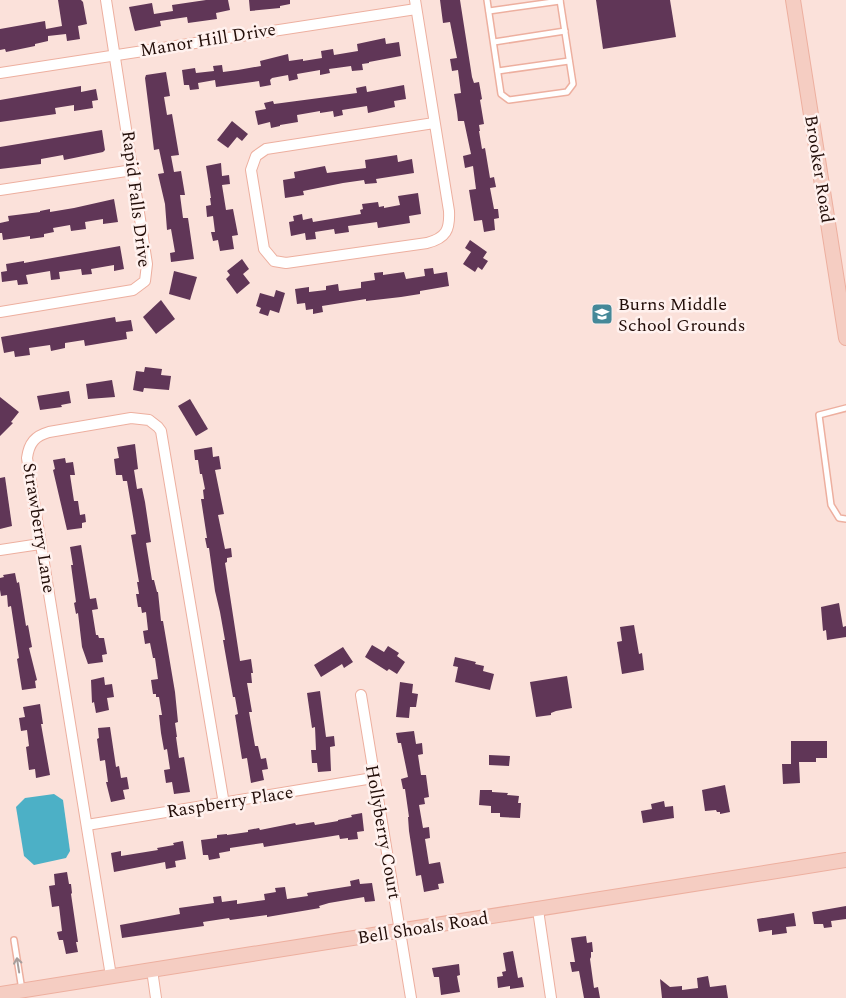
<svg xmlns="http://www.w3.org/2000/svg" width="846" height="998" viewBox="0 0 846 998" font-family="Spectral,serif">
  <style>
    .water { fill: #4cb0c6 }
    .building { fill: #603657 }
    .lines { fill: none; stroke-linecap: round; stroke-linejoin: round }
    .lane-casing { stroke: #edaf9f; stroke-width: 8 }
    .street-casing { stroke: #edaf9f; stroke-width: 12 }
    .secondary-casing { stroke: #edaf9f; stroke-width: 16 }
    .lane { stroke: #fff; stroke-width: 5 }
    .street { stroke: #fff; stroke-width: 10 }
    .secondary { stroke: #f5cdc2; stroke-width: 14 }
    .oneway { stroke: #a79e9c }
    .labels { text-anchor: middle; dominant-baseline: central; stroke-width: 5; stroke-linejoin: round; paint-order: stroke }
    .street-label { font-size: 18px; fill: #220d08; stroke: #fff1ee }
    .poi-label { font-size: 18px; fill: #220d08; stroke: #fff1ee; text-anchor: start }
  </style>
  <rect width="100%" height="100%" fill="#fbe1da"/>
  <polygon class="water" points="54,794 63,800 70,851 66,858 34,865 24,856 16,807 25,798"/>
  <g class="building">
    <polygon points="58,0 81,0 83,2 87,24 78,26 80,39 67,41 66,34 48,36 48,41 35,44 35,46 6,52 5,49 0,50 0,29 45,21 46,29 62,26"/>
    <polygon points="206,0 228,0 230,10 216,13 217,19 188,23 187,17 160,21 161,26 135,31 134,28 129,7 152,3 154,14 173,11 172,5"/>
    <polygon points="249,0 290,0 290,4 280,6 280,8 250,11"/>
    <polygon points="440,0 460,0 472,77 474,83 479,82 482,99 480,100 484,124 479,125 480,131 479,131 482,149 485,148 490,178 494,177 496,187 490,188 494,209 498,209 499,218 494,219 495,230 484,232 482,220 474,221 469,190 476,189 473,166 465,168 463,156 471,154 464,121 458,121 457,112 454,94 461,93 458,70 452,71 450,59 457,58 450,22 443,23"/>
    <polygon points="596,0 670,0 676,37 603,49"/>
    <polygon points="385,38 386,44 399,42 401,56 369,62 369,63 362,64 363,70 352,71 351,66 329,69 330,73 320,75 320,70 297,74 298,79 289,81 288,75 272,78 270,80 271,85 260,87 259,81 216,87 215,80 198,83 199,89 190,90 189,85 184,85 182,70 195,68 196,73 214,71 213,66 222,65 223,72 238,70 261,66 260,61 288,54 289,61 303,59 303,61 322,58 321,51 333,49 334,55 358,51 357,44"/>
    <polygon points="166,72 170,96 164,97 167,115 172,114 179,155 171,156 174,172 181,171 185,195 180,195 183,218 188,218 194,259 171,262 170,253 175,252 171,229 167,230 165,204 158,174 164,173 159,149 154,150 145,78 146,75"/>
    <polygon points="404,85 406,99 394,101 395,107 368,113 367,106 342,110 343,115 334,117 333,111 320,113 320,111 297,115 298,122 280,125 280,126 271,128 270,122 258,125 255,111 266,109 264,103 273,101 274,104 357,93 356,88 366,86 367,92"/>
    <polygon points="81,86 81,92 96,89 98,100 92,101 93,108 74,111 74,105 55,108 56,114 0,122 0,100"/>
    <polygon points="232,121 248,134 242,141 237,137 228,148 217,140"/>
    <polygon points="102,130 105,150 103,152 64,160 63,155 41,159 41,164 0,169 0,147"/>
    <polygon points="397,155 398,162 412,159 414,173 376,179 377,183 365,184 364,180 343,183 303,191 304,195 285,198 283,180 295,178 294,172 325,166 327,173 366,168 365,160"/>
    <polygon points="221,163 222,176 229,175 230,184 222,185 226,210 233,209 238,235 232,236 234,249 220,251 218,240 213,241 211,232 215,232 213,216 207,217 206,206 211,205 210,198 211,198 206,166"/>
    <polygon points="418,193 421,214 409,216 410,223 378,228 377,222 348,226 349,232 335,234 334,229 315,232 316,239 306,240 305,233 291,236 289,222 294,221 293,216 302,214 303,220 312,218 313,222 361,214 360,210 363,209 362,204 378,202 379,207 384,206 384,208 400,205 398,196"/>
    <polygon points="114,199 118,222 103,224 103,219 85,222 86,229 71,231 70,225 53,228 54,232 44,234 44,237 30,239 30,236 3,240 2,233 0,233 0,223 9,221 8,216 40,212 40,211 50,209 50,212 74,208"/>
    <polygon points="470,240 487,252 483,258 488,261 482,270 478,267 475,272 463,264 471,252 465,248"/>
    <polygon points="120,246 124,269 114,271 114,265 91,269 92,274 82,275 81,269 59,272 60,279 51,280 50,271 26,275 28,284 18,285 17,280 2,282 1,272 7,271 6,264 24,261 24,263"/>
    <polygon points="242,259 249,269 243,274 250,283 237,294 226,279 230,275 227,271"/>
    <polygon points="433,268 434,274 447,272 449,286 420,291 420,294 401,297 366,301 366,299 322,306 323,312 313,314 313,309 306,310 305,303 297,304 295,289 309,287 309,292 326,290 326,286 338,284 339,291 361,288 361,282 375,280 374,273 383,272 383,275 404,272 406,279 425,276 424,269"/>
    <polygon points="174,271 197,277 190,300 169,294"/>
    <polygon points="276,290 285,293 279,313 270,310 268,316 259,313 261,308 256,306 260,293 274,297"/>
    <polygon points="161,300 175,319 156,334 143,317"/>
    <polygon points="115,317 116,322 131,320 133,331 126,332 127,339 85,346 84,340 65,343 65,348 51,351 50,345 29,348 30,355 15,357 14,351 4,353 1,337"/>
    <polygon points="145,367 162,369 161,375 171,376 169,390 144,388 143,392 133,390 136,371 144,372"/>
    <polygon points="112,380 115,397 88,399 86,384"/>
    <polygon points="69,391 71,403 61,405 62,407 40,410 37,396"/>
    <polygon points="0,397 19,412 11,422 13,423 0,436"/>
    <polygon points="190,399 208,429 196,436 178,406"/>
    <polygon points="135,444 138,469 134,470 137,489 142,488 145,502 151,542 146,543 152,580 154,580 157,592 158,592 161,621 163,621 175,692 178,722 175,723 177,737 176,737 179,758 184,757 190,792 174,794 172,782 166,783 164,770 170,769 167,749 164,750 161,733 159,715 162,715 159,697 156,697 156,694 153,694 151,680 158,679 155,658 153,658 150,643 145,644 143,631 148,630 146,612 142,613 141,607 138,607 136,594 139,594 137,582 139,582 131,535 136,534 127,481 123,481 122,475 116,475 114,459 119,458 117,447"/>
    <polygon points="212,447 213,457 219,456 221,469 215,470 224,514 218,515 225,549 231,548 232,557 227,558 227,562 225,563 240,661 251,659 253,673 251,673 252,683 247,683 252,712 249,712 255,746 258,746 261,759 266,758 268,769 262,770 264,780 251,783 247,758 242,759 235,715 238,714 235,697 233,697 223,640 225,640 220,612 215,591 209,548 207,548 205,538 207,538 201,499 204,499 203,490 205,489 202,474 200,474 198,460 195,460 194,450"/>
    <polygon points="65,458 66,463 73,462 75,475 70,475 74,501 78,501 80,515 85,514 86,522 82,523 82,528 67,530 53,470 55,469 53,460"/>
    <polygon points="5,477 12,526 0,529 0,478"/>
    <polygon points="81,545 90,599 96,598 98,609 92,610 96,635 98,635 99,638 104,638 107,654 102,655 103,662 88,664 82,647 78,613 76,614 74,603 76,602 71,565 73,565 70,547"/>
    <polygon points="15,573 17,583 19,582 26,626 28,625 32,647 29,648 37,680 35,681 36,688 22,690 17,659 19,658 11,606 8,607 7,595 1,596 0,590 0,578 4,577 3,575"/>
    <polygon points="839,603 843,627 846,626 846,637 827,640 826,630 823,631 821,607"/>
    <polygon points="634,625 639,654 642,653 644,670 622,674 617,642 622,641 620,627"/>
    <polygon points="372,645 384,652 388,646 399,653 397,656 405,662 397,674 389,669 387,671 365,657"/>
    <polygon points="343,647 353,662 344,668 342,664 321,677 314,665"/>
    <polygon points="455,657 476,662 475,664 484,666 483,671 494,674 490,690 455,682 458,667 453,666"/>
    <polygon points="567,676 572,708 556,711 551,713 551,715 536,717 530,682"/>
    <polygon points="104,677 105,685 112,684 114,697 107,698 109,710 96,713 94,702 92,703 91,680"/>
    <polygon points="400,682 413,684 412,693 418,694 416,707 410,707 409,718 396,717"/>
    <polygon points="320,691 326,737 334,736 335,746 330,747 331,771 318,772 317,763 312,763 311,750 316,750 315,727 312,728 307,693"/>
    <polygon points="40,704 43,724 41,724 50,775 36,778 35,769 29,770 26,747 29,746 27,730 21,731 19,718 25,717 23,707"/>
    <polygon points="110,727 116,767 119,766 121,778 127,777 129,789 123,790 125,799 111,802 106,782 108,782 105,760 100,761 97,739 99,738 98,728"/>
    <polygon points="414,731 416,744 422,743 423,754 418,755 421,775 426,775 429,797 424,798 425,804 419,805 423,828 429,827 430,838 425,839 429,864 440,862 444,883 438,884 439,889 424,892 421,875 416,876 409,831 408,817 409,817 405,789 403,789 401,779 408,777 401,743 398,743 396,733"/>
    <polygon points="791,741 827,741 827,758 816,758 816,762 799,762 800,783 783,784 782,764 791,764"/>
    <polygon points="489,755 510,756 509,766 489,765"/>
    <polygon points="725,785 730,812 720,814 720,812 717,812 716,810 705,811 702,790"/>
    <polygon points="480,790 492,790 492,792 508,793 507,795 519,796 518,803 521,803 520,818 500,817 500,813 491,813 491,806 479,805"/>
    <polygon points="664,801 665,807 673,806 674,818 643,823 641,811 652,809 651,804"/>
    <polygon points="362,813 364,831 357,832 358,839 348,840 348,838 340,839 339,835 264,847 263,843 230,848 230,851 219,853 220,858 209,860 208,855 203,855 201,840 217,838 217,835 227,834 227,835 248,832 248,830 259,828 260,830 295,823 296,825 314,822 315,825 338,821 338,820 352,817 351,815"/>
    <polygon points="183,841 186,859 175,861 176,867 166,869 165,862 114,872 111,853 121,851 121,856 158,850 157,848 174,845 173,843"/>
    <polygon points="67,872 69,884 71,884 72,893 71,894 78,942 76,942 78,952 66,954 63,940 59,940 57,932 62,931 59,906 52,907 49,886 55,885 54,874"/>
    <polygon points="359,879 360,884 372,883 375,901 365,902 364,897 329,903 319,906 320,908 267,917 267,915 230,920 229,918 203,922 204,926 122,938 120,925 180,914 179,908 214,903 213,897 221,896 222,902 237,900 237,904 265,900 264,894 276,892 275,888 285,887 287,899 308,896 307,893 351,886 350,881"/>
    <polygon points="846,906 846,919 831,921 832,927 824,928 823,924 814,924 812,912"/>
    <polygon points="794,913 796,926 786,927 787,933 772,935 772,930 759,932 757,919"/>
    <polygon points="586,936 587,943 592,942 593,952 591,952 591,957 590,959 594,988 598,987 600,998 584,998 579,971 572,972 570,962 575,962 571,938"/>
    <polygon points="513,951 518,978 522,977 524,987 510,989 510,986 498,988 497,977 503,976 502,972 506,971 503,953"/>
    <polygon points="459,964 460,975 457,976 460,992 441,995 439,977 434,977 432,968"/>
    <polygon points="708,976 710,987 726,985 728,998 662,998 660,979 670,987 682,986 682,990 698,988 697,978"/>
  </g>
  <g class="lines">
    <g class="lane-casing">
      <g id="lane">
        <polyline points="487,0 501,94 509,100 567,92 573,84 560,0"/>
        <polyline points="489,11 560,1"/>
        <polyline points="494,42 565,31"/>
        <polyline points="498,71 569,61"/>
        <polyline points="846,408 819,415 831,505 839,518 846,519"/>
        <polyline points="14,940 22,990"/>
      </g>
    </g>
    <g class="street-casing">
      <g id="street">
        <path d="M415 0 449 211C450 230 446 238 427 243L286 263 274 261 264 249 251 170 256 156 266 149 434 123"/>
        <polyline points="0,73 416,9"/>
        <polyline points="0,190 133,170"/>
        <polyline points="0,312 133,290 145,281 147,264 106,0"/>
        <polyline points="0,550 40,544"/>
        <polyline points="361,695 411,998"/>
        <polyline points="87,825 373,778"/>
        <polyline points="538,910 551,998"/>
        <polyline points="152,970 156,998"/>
        <path d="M111 976 27 458C29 443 35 436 49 432L131 418 149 420 158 427 161 431 224 804"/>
      </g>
    </g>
    <g class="secondary-casing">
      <g id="secondary">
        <polyline points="793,0 846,338"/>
        <polyline points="0,994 846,860"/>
      </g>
    </g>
    <use href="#lane" class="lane"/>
    <use href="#street" class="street"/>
    <use href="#secondary" class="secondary"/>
  </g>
  <defs><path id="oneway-shaft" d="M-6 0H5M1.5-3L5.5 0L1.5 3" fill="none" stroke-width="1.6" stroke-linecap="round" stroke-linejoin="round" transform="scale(1.25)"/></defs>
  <use class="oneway" href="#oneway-shaft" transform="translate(18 965) rotate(-99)"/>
  <defs>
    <g id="school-square" transform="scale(1.125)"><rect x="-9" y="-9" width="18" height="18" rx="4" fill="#458898" stroke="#fff1ee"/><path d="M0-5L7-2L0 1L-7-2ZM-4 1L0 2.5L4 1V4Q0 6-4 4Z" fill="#fff"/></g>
  </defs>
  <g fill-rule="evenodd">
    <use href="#school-square" x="602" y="314"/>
  </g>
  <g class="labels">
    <g class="street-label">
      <text transform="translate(208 40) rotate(-9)">Manor Hill Drive</text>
      <text transform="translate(819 169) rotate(81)">Brooker Road</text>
      <text transform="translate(136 199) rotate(83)">Rapid Falls Drive</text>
      <text transform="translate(39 528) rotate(81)">Strawberry Lane</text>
      <text transform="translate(230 802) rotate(-9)">Raspberry Place</text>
      <text transform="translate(383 832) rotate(80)">Hollyberry Court</text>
      <text transform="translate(423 928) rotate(-9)">Bell Shoals Road</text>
    </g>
    <g class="poi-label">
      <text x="618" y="304">Burns Middle<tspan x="618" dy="21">School Grounds</tspan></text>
    </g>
  </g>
</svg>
